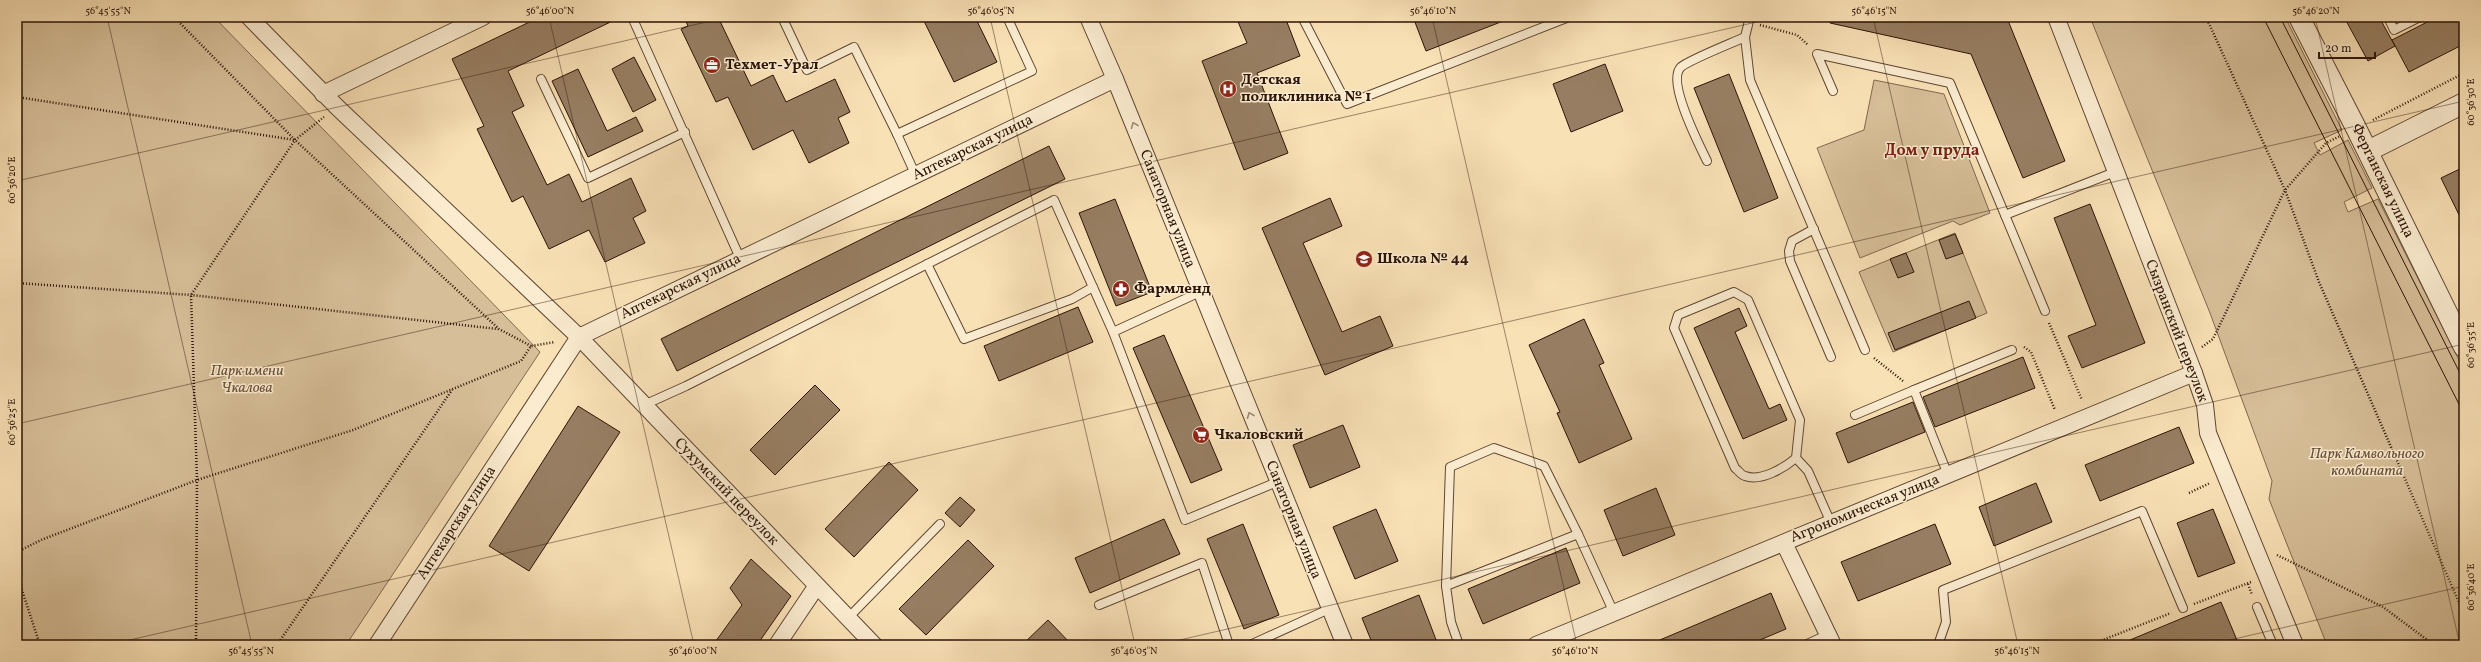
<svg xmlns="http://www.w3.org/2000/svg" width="2481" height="662" viewBox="0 0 2481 662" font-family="Vollkorn,serif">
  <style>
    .green { fill: #d6be98; stroke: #81684f }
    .building { fill: #977e62; stroke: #2c1306 }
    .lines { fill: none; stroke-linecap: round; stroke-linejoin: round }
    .service-casing { stroke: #5f4632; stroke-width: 10 }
    .minor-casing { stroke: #5f4632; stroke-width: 18 }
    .tertiary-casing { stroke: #5f4632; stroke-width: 22 }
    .path { stroke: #2c1306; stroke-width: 2.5; stroke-dasharray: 1 2; stroke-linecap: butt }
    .service { stroke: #fbecd0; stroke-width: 8 }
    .minor { stroke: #fbecd0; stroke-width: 16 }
    .tertiary { stroke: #fbecd0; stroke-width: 20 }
    .tram { stroke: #2c1306; stroke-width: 1 }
    .oneway { stroke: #9e8a75 }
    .ticks { fill: none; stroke: #2c1306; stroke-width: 1; stroke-opacity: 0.45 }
    .labels { text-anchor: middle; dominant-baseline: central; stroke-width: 3; stroke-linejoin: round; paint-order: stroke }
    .poi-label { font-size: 15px; font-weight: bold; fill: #2c1306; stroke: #fbecd0; text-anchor: start }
    .street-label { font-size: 15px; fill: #2c1306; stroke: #fbecd0 }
    .park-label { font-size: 15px; font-style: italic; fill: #684f39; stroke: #fbecd0 }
    .neighbourhood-label { font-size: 16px; font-weight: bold; fill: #7a1f14; stroke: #fbecd0 }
    .neatline { fill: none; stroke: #2c1306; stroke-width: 1.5 }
    .ticks-label { font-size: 10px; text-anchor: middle; fill: #2c1306 }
  </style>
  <rect width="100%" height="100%" fill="#f9e1b6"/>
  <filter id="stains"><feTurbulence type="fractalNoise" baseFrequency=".005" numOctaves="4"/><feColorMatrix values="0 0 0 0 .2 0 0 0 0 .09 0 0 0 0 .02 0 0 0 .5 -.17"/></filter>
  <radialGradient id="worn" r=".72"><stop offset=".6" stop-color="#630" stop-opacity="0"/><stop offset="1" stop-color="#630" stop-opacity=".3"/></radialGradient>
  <g class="green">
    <polygon points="17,17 214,17 540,352 346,645 17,645"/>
    <polygon points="2090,17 2285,17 2342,130 2314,143 2320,155 2348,140 2372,188 2344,202 2348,212 2378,199 2464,370 2464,645 2327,645 2269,499 2272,481 2210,313"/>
    <polygon points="1874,80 1944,94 1990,213 1960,225 1953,221 1860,258 1817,148 1864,130"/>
    <polygon points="1955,233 1987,313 1893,352 1859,272"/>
  </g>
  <g class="building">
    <polygon points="540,17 621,17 508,71 524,106 512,112 547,185 569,174 582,202 631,178 646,211 633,218 645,243 605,262 589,230 549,249 523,196 512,202 477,129 484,126 452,59"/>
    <polygon points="684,17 718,17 751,86 773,75 786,102 835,79 850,112 838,118 849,143 809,163 793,130 753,150 728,97 716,102 681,29 688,26"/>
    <polygon points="922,17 975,17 997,62 954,82"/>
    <polygon points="1236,17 1285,17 1300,56 1257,73 1288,153 1244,170 1202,61 1247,43"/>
    <polygon points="1413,17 1511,17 1511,18 1426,51"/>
    <polygon points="1831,17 2007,18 2065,161 2023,178 1971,54 1830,23"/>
    <polygon points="2344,17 2379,17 2395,46 2368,61"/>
    <polygon points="2437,17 2464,17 2464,44 2409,72 2392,40"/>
    <polygon points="634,57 656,100 633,112 612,69"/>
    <polygon points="1605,64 1623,111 1571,132 1553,84"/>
    <polygon points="578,69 607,131 636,117 643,131 588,157 552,81"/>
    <polygon points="1729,74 1778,198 1744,212 1694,88"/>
    <polygon points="1049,146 1065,179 677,371 661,339"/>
    <polygon points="2464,167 2464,225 2441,178"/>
    <polygon points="1330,198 1342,226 1303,243 1342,332 1380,316 1393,346 1325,375 1262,228"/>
    <polygon points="1115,199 1152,292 1116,306 1079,213"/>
    <polygon points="2090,204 2145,343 2082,368 2068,336 2096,325 2054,218"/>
    <polygon points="1955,234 1963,253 1946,259 1939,240"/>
    <polygon points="1906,253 1914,272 1898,278 1890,259"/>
    <polygon points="1969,301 1976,318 1895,350 1888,333"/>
    <polygon points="1078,307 1093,342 999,381 984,346"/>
    <polygon points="1739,308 1747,326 1735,332 1769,409 1780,404 1787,420 1743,439 1694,328"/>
    <polygon points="1584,319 1604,363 1599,365 1632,439 1579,463 1557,413 1560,412 1529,345"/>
    <polygon points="1164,335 1222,470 1191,483 1133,348"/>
    <polygon points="2023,357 2035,388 1935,427 1923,397"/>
    <polygon points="815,385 840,410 775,475 750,450"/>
    <polygon points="1913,402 1925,432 1848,463 1836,433"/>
    <polygon points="578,406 620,432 529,571 489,546"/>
    <polygon points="1343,425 1360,467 1310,488 1293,445"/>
    <polygon points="2179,427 2194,463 2100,501 2085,465"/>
    <polygon points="889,462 918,490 854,557 825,529"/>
    <polygon points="2036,483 2052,522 1994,546 1979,507"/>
    <polygon points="1656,488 1675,535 1623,556 1604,510"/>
    <polygon points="960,497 975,510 960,527 945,513"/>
    <polygon points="1376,509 1398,561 1355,579 1333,527"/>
    <polygon points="2213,509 2235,563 2198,577 2177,523"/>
    <polygon points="1164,519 1180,554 1090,593 1075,558"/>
    <polygon points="1243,524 1279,615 1244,629 1207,539"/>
    <polygon points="1935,524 1951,564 1858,601 1841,562"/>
    <polygon points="968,540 994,566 926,635 899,609"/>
    <polygon points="1566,548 1580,583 1483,624 1468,589"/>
    <polygon points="751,559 791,596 757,645 713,645 742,605 730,588"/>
    <polygon points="1771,593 1786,629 1748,645 1648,645"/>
    <polygon points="1419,595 1438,645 1373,645 1362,618"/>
    <polygon points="2221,602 2239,645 2118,645"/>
    <polygon points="1048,620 1072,645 1022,645"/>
  </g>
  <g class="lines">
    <g class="service-casing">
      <g id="service">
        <polyline points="632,17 740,258"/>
        <polyline points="782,17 807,70 854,47 897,134 1032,71 1007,17"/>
        <polyline points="1302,17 1347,104 1569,17"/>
        <polyline points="1750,17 1745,37 1750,80 1865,350"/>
        <polyline points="2388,17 2394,30 2420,17"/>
        <polyline points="541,79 588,178 685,132"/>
        <polyline points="1833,91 1817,54 1950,83 2045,311"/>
        <polyline points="897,134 916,176"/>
        <path d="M1707 161C1699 144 1666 81 1681 67 1689 60 1732 43 1745 37"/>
        <polyline points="2005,215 2115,172"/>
        <polyline points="1814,229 1792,241 1789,251 1790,261 1831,357"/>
        <polyline points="927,264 964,339 1072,299 1093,287"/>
        <polyline points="1200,292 1113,332 1185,520 1277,482"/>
        <polyline points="1914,390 2012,350"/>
        <polyline points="644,405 686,386 1054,200 1113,332"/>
        <polyline points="1855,415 1914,390 1948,475"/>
        <path d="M1796 458C1784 468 1761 482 1745 476 1741 475 1738 470 1735 468L1674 328 1678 315 1734 292 1748 300 1800 420 1796 458 1808 471 1831 523"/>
        <polyline points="1446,586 1450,467 1494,448 1544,466 1578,534"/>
        <polyline points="1099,605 1202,563 1229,645"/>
        <polyline points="2257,607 2273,645"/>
        <polyline points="849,617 940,524"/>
        <polyline points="1250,645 1329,609"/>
        <polyline points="1459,645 1451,622 1446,586 1578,534 1614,613"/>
        <polyline points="1805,645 1829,634"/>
        <polyline points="1938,645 1946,622 1943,590 2142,511 2183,608"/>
      </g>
    </g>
    <g class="minor-casing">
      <g id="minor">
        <polyline points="249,17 337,107 579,337 874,645"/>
        <polyline points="1088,17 1115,79 1345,645"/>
        <polyline points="2056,17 2194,373 2205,405 2208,433 2295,645"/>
        <polyline points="323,94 483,17"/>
        <polyline points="1784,543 1833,645"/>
        <polyline points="377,645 579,337 1115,79"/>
        <polyline points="777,645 816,587"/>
        <polyline points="1536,645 2194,373"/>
      </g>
    </g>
    <g class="tertiary-casing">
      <g id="tertiary">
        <polyline points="2299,17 2356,128 2464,347"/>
        <polyline points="2368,151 2464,103"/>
      </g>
    </g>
    <g class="path">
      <polyline points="174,17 295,140 499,329 531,346"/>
      <polyline points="2206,17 2285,190 2319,282 2464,614"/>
      <polyline points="1760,25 1797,35 1808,45"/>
      <polyline points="17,97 295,140"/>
      <polyline points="2373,120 2464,73"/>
      <polyline points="17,283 191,295 498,329"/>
      <polyline points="2049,323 2082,400"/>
      <polyline points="2024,347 2031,352 2055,410"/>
      <polyline points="2202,347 2213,339 2285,190 2326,143 2340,136"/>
      <polyline points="1874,358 1903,381"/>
      <polyline points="2189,493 2210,483"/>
      <polyline points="17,552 41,540 197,480 353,430 521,361 531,346 555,342"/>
      <polyline points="2277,555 2383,607 2434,645"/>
      <polyline points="17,575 40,645"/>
      <polyline points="2248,584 2252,595"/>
      <polyline points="2194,604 2251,582"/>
      <polyline points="196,645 197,480 191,295 295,140 324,117"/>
      <polyline points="277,645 452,390"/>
      <polyline points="2090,645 2171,613"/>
    </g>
    <use href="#service" class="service"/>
    <use href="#minor" class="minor"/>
    <use href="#tertiary" class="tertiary"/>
    <g class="tram">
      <polyline points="2263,17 2464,414"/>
      <polyline points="2280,17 2464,381"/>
    </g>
  </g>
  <defs><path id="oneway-chevron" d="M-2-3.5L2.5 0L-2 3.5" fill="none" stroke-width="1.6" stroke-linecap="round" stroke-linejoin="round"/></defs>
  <g class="oneway">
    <use href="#oneway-chevron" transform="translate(1134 125) rotate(-112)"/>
    <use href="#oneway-chevron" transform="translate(1250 415) rotate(-112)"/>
  </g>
  <path class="ticks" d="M107 17 252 645M549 17 694 645M990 17 1135 645M1432 17 1577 645M1873 17 2018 645M2315 17 2460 645M17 181 728 17M17 424 1778 17M108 645 2464 101M1158 645 2464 344M2208 645 2464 586"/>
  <defs>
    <g id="office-disc" transform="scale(0.9)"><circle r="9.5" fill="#8f2418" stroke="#fbecd0"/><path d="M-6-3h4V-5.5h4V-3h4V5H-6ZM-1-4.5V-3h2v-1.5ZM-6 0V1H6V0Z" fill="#fff"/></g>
    <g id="hospital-disc" transform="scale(0.9)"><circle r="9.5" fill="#8f2418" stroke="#fbecd0"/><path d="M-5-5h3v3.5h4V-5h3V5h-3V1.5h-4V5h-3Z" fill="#fff"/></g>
    <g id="school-disc" transform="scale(0.9)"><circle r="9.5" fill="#8f2418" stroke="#fbecd0"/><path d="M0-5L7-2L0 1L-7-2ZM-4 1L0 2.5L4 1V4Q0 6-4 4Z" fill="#fff"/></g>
    <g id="pharmacy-disc" transform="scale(0.9)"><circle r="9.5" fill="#8f2418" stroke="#fbecd0"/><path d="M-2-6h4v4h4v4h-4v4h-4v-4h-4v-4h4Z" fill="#fff"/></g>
    <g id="supermarket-disc" transform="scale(0.9)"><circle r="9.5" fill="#8f2418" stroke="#fbecd0"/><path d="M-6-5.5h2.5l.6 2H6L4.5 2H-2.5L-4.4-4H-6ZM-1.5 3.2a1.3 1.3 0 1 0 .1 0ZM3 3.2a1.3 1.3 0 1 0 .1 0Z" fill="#fff"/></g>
  </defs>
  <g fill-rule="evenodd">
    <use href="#office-disc" x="712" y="65"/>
    <use href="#hospital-disc" x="1228" y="89"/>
    <use href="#school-disc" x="1364" y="259"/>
    <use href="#pharmacy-disc" x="1121" y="289"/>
    <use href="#supermarket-disc" x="1201" y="435"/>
  </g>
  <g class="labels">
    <g class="poi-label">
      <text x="725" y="65">Техмет-Урал</text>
      <text x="1241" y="80">Детская<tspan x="1241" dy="17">поликлиника № 1</tspan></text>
      <text x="1377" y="259">Школа № 44</text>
      <text x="1134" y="289">Фармленд</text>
      <text x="1214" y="435">Чкаловский</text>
    </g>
    <g class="street-label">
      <text transform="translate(973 148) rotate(-26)">Аптекарская улица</text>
      <text transform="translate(2382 181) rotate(64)">Ферганская улица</text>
      <text transform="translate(1167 209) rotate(68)">Санаторная улица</text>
      <text transform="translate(681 287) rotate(-26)">Аптекарская улица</text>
      <text transform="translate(2176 331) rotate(69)">Сызранский переулок</text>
      <text transform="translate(726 492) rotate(46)">Сухумский переулок</text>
      <text transform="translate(1865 509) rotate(-22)">Агрономическая улица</text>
      <text transform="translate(1293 520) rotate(68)">Санаторная улица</text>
      <text transform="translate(457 523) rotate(-57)">Аптекарская улица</text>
    </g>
    <g class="park-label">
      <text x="247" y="371">Парк имени<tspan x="247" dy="17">Чкалова</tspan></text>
      <text x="2367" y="454">Парк Камвольного<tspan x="2367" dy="17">комбината</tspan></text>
    </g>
    <g class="neighbourhood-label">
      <text x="1932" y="151">Дом у пруда</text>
    </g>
  </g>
  <rect width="2481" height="662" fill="none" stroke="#f9e1b6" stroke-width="44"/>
  <path d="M2319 52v6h56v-6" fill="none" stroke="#2c1306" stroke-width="2"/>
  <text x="2325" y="52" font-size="12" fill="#2c1306" stroke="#fbecd0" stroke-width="3" paint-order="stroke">20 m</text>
  <rect x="22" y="22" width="2437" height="618" class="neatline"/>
  <g class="ticks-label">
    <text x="108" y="14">56°45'55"N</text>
    <text x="550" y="14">56°46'00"N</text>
    <text x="991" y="14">56°46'05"N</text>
    <text x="1433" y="14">56°46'10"N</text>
    <text x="1874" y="14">56°46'15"N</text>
    <text x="2316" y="14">56°46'20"N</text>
    <text transform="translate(2470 102) rotate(-90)" y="4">60°36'30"E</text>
    <text transform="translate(11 180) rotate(-90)" y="4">60°36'20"E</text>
    <text transform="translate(2470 345) rotate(-90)" y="4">60°36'35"E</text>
    <text transform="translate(11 422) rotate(-90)" y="4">60°36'25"E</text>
    <text transform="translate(2470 587) rotate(-90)" y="4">60°36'40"E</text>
    <text x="251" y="654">56°45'55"N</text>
    <text x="693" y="654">56°46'00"N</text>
    <text x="1134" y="654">56°46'05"N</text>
    <text x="1575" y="654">56°46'10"N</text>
    <text x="2017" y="654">56°46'15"N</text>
  </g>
  <rect width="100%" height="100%" filter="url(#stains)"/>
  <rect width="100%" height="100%" fill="url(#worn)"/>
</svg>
